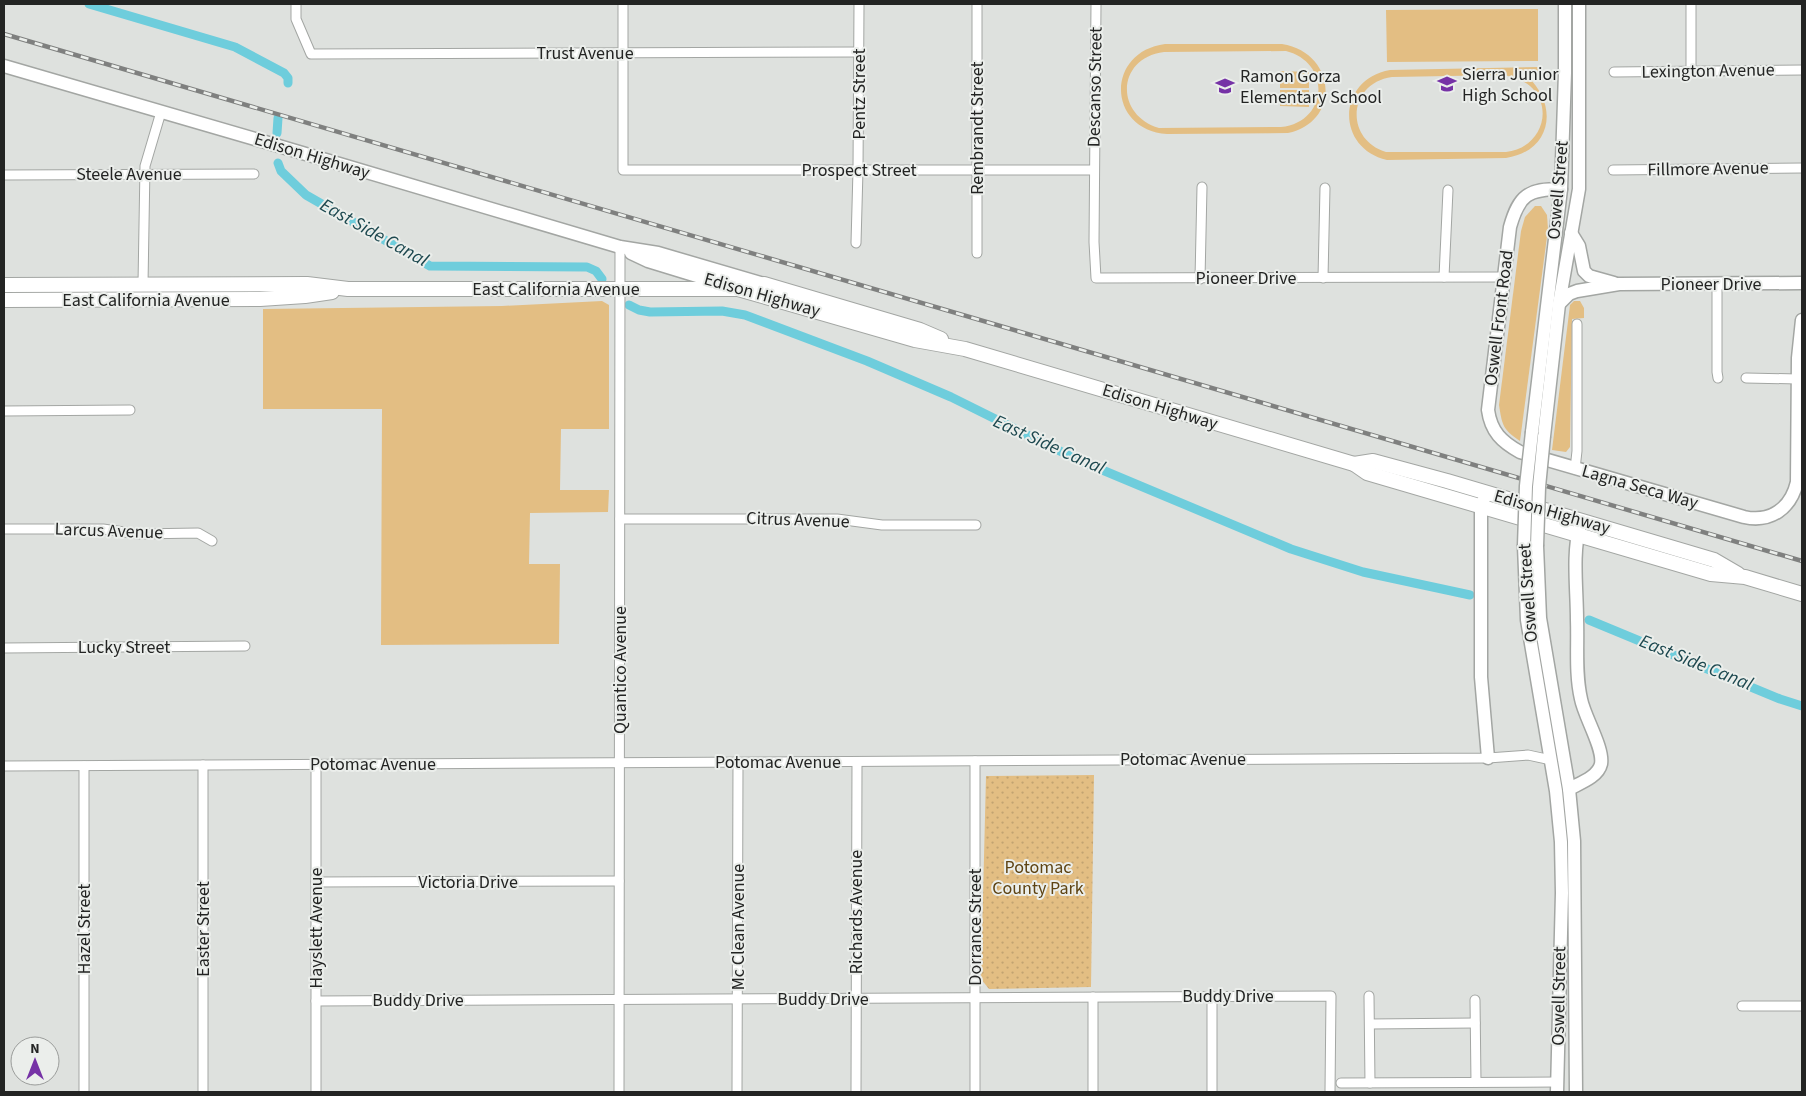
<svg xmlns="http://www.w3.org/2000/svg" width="1806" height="1096" viewBox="0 0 1806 1096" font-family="'Source Sans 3',sans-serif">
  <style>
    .grass { fill: #e3be83; fill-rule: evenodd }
    .park { fill: url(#park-dots) }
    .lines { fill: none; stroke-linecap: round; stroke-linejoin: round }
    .canal { stroke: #6ecddc; stroke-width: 9 }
    .street-casing { stroke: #a3a6a3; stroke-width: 11 }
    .secondary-casing { stroke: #a3a6a3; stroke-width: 15 }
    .primary-casing { stroke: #a3a6a3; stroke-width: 16 }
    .street { stroke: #fff; stroke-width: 9 }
    .secondary { stroke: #fff; stroke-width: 12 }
    .primary { stroke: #fff; stroke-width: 14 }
    .rail-casing { stroke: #7f807f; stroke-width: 4.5 }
    .rail { stroke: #ebeeeb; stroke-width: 2.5; stroke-dasharray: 8; stroke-linecap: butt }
    .secondary-bridge-casing { stroke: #a3a6a3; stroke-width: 15; stroke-linecap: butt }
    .secondary-bridge { stroke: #fff; stroke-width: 12 }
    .labels { text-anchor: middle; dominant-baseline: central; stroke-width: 4; stroke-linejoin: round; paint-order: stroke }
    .street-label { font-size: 18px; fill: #232423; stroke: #ebeeeb }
    .poi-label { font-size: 18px; fill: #232423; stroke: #ebeeeb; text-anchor: start }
    .park-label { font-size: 18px; fill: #5e4312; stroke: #ebeeeb }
    .water-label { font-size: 19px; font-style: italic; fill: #1d484f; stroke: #ebeeeb }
  </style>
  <defs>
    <pattern id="park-dots" width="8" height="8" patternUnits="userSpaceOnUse" patternTransform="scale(1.25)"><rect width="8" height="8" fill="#e3be83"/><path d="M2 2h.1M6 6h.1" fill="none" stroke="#c2a371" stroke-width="1.8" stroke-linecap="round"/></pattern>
  </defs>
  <rect width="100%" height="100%" fill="#dee1de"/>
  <g class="grass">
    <polygon points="1538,9 1538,61 1387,62 1386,10"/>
    <path d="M1165 44H1282C1337 53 1341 122 1288 133L1167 134C1107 130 1105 52 1165 44ZM1286 51C1332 63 1328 122 1281 127L1159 128C1114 114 1117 58 1164 52Z"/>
    <path d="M1539 67V76H1527C1559 105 1552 151 1506 158L1387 160C1335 148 1337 79 1390 70ZM1505 75C1514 78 1523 80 1530 86 1556 110 1539 149 1506 152H1386C1344 139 1348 83 1392 77Z"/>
    <polygon points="1280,71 1309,72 1309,88 1280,88"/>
    <polygon points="1280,90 1309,90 1309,107 1280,106"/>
    <path d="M1535 206H1541L1547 215 1548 229 1520 441C1503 430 1502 425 1499 405L1521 231 1525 217Z"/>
    <polygon points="602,301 609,305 609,429 561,429 560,490 609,490 608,512 530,513 529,564 560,564 559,644 381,645 382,409 263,409 263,309 502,306"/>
    <polygon points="1574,301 1580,301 1584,308 1584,318 1572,319 1570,447 1566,452 1552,450 1570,305"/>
  </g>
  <polygon class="park" points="1094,775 1091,987 989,989 981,979 986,776"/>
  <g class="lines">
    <g class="canal">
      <polyline points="89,4 235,47 284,73 288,78 288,83"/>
      <polyline points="277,133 278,118"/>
      <polyline points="278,163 281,171 306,195 430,266 587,267 596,271 602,279"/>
      <polyline points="629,305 639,310 650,312 722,311 745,315 867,361 951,397 1076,459 1291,549 1363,572 1470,595"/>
      <polyline points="1589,620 1780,699 1802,706"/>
    </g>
    <g class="street-casing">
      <g id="street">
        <polyline points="296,4 296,19 311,54 859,52"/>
        <polyline points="623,4 623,170 1094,170"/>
        <polyline points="1096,4 1094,242 1096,278 1504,277"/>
        <polyline points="1691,71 1691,4"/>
        <polyline points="1614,72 1802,70"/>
        <polyline points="1613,170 1802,168"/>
        <polyline points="4,175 254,174"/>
        <polyline points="856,243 858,170 859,4"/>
        <polyline points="977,253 977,4"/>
        <polyline points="1444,277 1448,190"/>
        <polyline points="1323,278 1325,188"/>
        <polyline points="1200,279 1202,187"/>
        <polyline points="143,284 145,166 161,112"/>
        <polyline points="1717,284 1717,372 1718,378"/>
        <polyline points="1746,378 1798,379"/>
        <polyline points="4,411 130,410"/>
        <polyline points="1575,469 1577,451 1577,324"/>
        <polyline points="620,519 837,519 882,525 976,525"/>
        <polyline points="4,529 103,529 138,534 198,533 212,541"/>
        <polyline points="4,648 245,646"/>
        <polyline points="4,766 1488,758 1528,755 1551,760"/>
        <polyline points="316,882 619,881"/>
        <polyline points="1369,996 1370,1083"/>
        <polyline points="1093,997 1093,1092"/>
        <polyline points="1475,1000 1476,1082"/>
        <polyline points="316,1001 1331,996 1330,1092"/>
        <polyline points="1742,1006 1802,1006"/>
        <polyline points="1370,1024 1475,1023"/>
        <polyline points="1341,1083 1557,1082"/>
        <polyline points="84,1092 84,766"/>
        <polyline points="203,1092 203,765"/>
        <polyline points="316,1092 316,765"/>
        <polyline points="619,1092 620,247"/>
        <polyline points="737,1092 738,762"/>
        <polyline points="856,1092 857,762"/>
        <polyline points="975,1092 975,761"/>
        <polyline points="1212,1092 1212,996"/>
      </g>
    </g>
    <g class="secondary-casing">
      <g id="secondary">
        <polyline points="4,66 255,139 620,247 658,253 764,284"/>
        <path d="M1561 189C1528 189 1519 195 1510 227L1488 410C1491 432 1502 442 1520 452L1744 517C1771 523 1791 508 1797 482L1798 358 1802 320"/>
        <polyline points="1571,233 1579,246 1584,271 1589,276 1614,283"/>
        <polyline points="631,253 648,261 733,287"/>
        <polyline points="1559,304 1569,294 1577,291 1619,284 1802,283"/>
        <polyline points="1532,432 1561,189 1565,73 1565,4"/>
        <polyline points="1544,436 1559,304 1579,189 1579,4"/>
        <polyline points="1484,499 1481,507 1481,677 1488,758"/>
        <polyline points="1524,546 1527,620 1556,791 1561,842 1562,893 1557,1092"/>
        <polyline points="1537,546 1540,618 1569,789 1574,841 1576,1092"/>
        <path d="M1569 789C1580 783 1598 777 1601 764 1604 748 1584 716 1581 699 1575 673 1578 646 1577 620 1577 589 1572 554 1580 525"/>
      </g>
    </g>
    <g class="primary-casing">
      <g id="primary">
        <polyline points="4,285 307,284 348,289 738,289 764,284 920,330 941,339"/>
        <polyline points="738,289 915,340 965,349 1354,464 1367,473 1711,574 1745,577 1802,594"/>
        <polyline points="4,300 260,299 305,296 332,292"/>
        <polyline points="1354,464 1373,461 1447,481 1714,560 1738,574"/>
      </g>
    </g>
    <use href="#street" class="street"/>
    <use href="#secondary" class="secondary"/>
    <use href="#primary" class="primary"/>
    <g class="rail-casing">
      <polyline id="rail" points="4,34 1802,561"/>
    </g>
    <use href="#rail" class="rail"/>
    <g class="secondary-bridge-casing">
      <g id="secondary-bridge">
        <polyline points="1524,546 1526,486 1532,432"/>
        <polyline points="1537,546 1539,487 1544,436"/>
      </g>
    </g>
    <use href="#secondary-bridge" class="secondary-bridge"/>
  </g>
  <defs>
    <g id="school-bare" transform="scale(1.5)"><path d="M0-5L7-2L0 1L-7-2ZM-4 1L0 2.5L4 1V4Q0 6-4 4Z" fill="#7632a6" stroke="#ebeeeb" stroke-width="2.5" paint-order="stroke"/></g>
  </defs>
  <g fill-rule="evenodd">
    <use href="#school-bare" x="1447" y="84"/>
    <use href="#school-bare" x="1225" y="86"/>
  </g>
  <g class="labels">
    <g class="street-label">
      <text x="585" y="53">Trust Avenue</text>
      <text transform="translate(1708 71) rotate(-1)">Lexington Avenue</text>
      <text transform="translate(1095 87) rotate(-89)">Descanso Street</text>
      <text transform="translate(859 94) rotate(-90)">Pentz Street</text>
      <text transform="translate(977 128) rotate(-90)">Rembrandt Street</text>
      <text transform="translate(312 156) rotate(17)">Edison Highway</text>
      <text transform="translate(1708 169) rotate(-1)">Fillmore Avenue</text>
      <text x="859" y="170">Prospect Street</text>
      <text x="129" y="174">Steele Avenue</text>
      <text transform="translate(1558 190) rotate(-85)">Oswell Street</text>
      <text x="1246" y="278">Pioneer Drive</text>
      <text x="1711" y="284">Pioneer Drive</text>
      <text x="556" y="289">East California Avenue</text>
      <text transform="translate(762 295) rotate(16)">Edison Highway</text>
      <text x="146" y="300">East California Avenue</text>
      <text transform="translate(1499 318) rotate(-83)">Oswell Front Road</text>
      <text transform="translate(1160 407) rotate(17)">Edison Highway</text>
      <text transform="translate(1640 487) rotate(16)">Lagna Seca Way</text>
      <text transform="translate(1552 512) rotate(16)">Edison Highway</text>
      <text transform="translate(798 520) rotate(2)">Citrus Avenue</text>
      <text transform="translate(109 531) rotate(2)">Larcus Avenue</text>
      <text transform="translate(1528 593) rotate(-94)">Oswell Street</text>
      <text x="124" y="647">Lucky Street</text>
      <text transform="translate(620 670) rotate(-90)">Quantico Avenue</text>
      <text x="1183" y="759">Potomac Avenue</text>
      <text x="778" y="762">Potomac Avenue</text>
      <text x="373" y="764">Potomac Avenue</text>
      <text x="468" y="882">Victoria Drive</text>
      <text transform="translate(856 912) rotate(-90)">Richards Avenue</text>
      <text transform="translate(738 927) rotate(-90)">Mc Clean Avenue</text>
      <text transform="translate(975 927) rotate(-90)">Dorrance Street</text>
      <text transform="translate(316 928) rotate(-90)">Hayslett Avenue</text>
      <text transform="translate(84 929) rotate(-90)">Hazel Street</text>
      <text transform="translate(203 929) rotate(-90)">Easter Street</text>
      <text x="1228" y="996">Buddy Drive</text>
      <text transform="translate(1559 996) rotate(-89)">Oswell Street</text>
      <text x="823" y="999">Buddy Drive</text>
      <text x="418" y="1000">Buddy Drive</text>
    </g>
    <g class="poi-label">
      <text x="1462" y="74">Sierra Junior<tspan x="1462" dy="21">High School</tspan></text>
      <text x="1240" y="76">Ramon Gorza<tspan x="1240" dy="21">Elementary School</tspan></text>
    </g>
    <g class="park-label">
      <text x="1038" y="867">Potomac<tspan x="1038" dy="21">County Park</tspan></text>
    </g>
    <g class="water-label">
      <text transform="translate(374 233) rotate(29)">East Side Canal</text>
      <text transform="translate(1049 445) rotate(24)">East Side Canal</text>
      <text transform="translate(1696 663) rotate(22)">East Side Canal</text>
    </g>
  </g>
  <rect width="1806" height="1096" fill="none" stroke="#232423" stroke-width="10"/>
  <g transform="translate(35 1061)"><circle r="24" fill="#ebeeeb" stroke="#9b9d9b"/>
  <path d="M0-4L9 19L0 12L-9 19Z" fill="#7632a6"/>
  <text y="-8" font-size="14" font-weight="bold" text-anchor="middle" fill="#232423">N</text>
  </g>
</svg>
